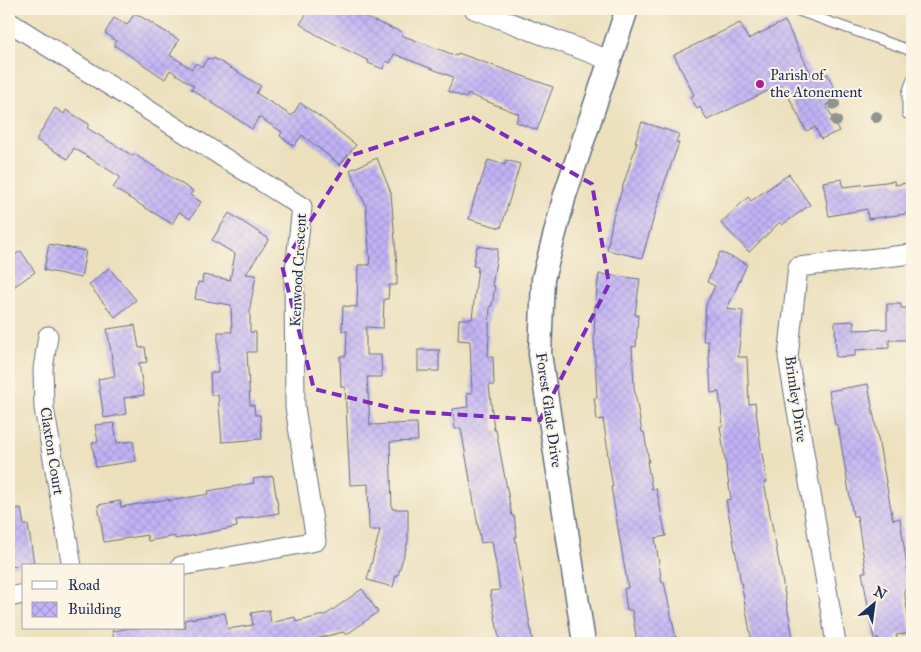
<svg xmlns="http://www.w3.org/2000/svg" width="921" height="652" viewBox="0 0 921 652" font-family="'IM FELL Great Primer',serif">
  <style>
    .building { fill: url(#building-cross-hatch) }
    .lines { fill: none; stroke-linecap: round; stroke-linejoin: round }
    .service-casing { stroke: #646d7f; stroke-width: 11 }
    .minor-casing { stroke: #646d7f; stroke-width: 21 }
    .tertiary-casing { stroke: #646d7f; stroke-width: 25 }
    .service { stroke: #fff; stroke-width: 9 }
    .minor { stroke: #fff; stroke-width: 19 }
    .tertiary { stroke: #fff; stroke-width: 22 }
    .tree { fill: #8e958d }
    .marked { fill: none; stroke: #7b2cbf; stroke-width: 4; stroke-dasharray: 10 6; stroke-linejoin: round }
    .poi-dot { fill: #b5179e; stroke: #fcf5e5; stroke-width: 2 }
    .labels { text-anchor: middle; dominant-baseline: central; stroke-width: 4; stroke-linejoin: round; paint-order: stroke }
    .poi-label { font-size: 15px; fill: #1b2f5e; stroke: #fcf5e5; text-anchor: start }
    .street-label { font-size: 15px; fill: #1b2f5e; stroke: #fcf5e5 }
  </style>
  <defs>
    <pattern id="building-cross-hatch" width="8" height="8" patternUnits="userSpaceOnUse" patternTransform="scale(1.25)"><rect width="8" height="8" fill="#c1b3f5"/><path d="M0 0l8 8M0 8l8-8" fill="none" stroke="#a59ad4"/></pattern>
  </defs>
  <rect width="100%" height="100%" fill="#fcf5e5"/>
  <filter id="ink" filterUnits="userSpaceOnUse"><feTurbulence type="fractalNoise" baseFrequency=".02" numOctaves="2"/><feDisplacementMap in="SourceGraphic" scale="10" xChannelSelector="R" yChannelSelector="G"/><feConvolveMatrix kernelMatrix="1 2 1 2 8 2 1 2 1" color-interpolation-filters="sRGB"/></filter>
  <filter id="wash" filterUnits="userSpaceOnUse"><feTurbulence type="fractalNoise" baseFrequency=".0096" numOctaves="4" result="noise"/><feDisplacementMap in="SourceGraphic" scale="20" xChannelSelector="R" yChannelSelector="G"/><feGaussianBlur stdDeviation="1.12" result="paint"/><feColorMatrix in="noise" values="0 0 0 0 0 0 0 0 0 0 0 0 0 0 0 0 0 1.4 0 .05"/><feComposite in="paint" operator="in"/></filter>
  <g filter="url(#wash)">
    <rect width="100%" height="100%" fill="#ece0bd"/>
    <g id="blocks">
      <g class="building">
        <polygon points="310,9 349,9 374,21 402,32 401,35 457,56 458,53 553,87 537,130 516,122 519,114 468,94 466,98 448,91 453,77 394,54 390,63 386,61 383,69 368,63 369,61 317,35 300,24"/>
        <polygon points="135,13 179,40 170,55 192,69 196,63 202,67 208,58 212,60 214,58 261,86 256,93 292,116 300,103 322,118 356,145 340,165 302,135 294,146 280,136 282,132 259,117 252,129 191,89 194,86 170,70 165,79 114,45 116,41 105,33 114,18 127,25"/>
        <polygon points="785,21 814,80 827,73 838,97 835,98 836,101 826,105 839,131 821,139 815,127 806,131 785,89 774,94 772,89 707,120 700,107 697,109 691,97 694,95 674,55 740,23 748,39"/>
        <polygon points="55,108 64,114 66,110 89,124 87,128 133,156 134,154 193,191 190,195 201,202 190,219 179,212 172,224 113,188 120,177 74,148 68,159 36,140"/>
        <polygon points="642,122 679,134 676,142 679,143 662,190 642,258 607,250 613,217 637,142 635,142"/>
        <polygon points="377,158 391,193 397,266 397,285 389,285 388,299 384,299 383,328 366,327 366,355 381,355 382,377 367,377 370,425 417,423 418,441 390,442 392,509 408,509 408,541 398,575 396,575 393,587 367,580 380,530 369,530 368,484 350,485 345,387 341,387 340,356 346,356 347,331 342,331 343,306 357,307 358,265 370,265 366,206 350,170"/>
        <polygon points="488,160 505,165 506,160 520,164 501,228 469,219 475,196 476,196"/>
        <polygon points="789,174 810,205 782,225 780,222 749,252 721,223 748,197 751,201"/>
        <polygon points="842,179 843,187 894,181 895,185 912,182 912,213 868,219 867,209 829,216 823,182"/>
        <polygon points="229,213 269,239 246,274 256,275 250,307 250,332 256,332 256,352 247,352 250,405 254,405 255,415 260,415 262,439 222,442 218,395 211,395 210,373 218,373 218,332 232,332 231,305 195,299 198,282 202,283 203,275 230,280 235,254 212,240"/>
        <polygon points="49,244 86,251 81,278 44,270"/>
        <polygon points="477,246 498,249 492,286 495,286 492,306 490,306 488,357 493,357 494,385 489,385 494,430 496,430 512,516 514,516 517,537 515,537 533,643 500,643 490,591 500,590 492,541 481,543 461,428 455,429 453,409 468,407 467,393 472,393 470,341 458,340 459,319 472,319 478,267 473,266"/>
        <polygon points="21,251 35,272 9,290 9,259"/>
        <polygon points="720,252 747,264 727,309 743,311 738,357 747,357 749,404 755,403 761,448 767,482 764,482 794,643 752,643 726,500 731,499 720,426 723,426 719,392 711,393 708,341 703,341 706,305 715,286 707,282"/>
        <polygon points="109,268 136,300 115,317 89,285"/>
        <polygon points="599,274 640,279 635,315 638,315 636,347 632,346 634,387 642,432 644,432 649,462 647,462 652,489 656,488 666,536 655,538 662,583 664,582 677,643 637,643 632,610 627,610 624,589 628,588 611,487 613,487 607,451 608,451 603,419 597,420 594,398 597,398 594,339 595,305"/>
        <polygon points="887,304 901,304 901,308 909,308 910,340 889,340 889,348 855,350 855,356 836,357 835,322 854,321 854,330 887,329"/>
        <polygon points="135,325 139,348 145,347 147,362 139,363 144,395 124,398 126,414 104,418 98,379 115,376 107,329"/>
        <rect x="418" y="350" width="21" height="21"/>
        <polygon points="868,384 893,520 900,518 910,588 904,590 911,633 896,635 898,643 879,643 878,638 874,639 862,572 866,572 857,516 853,516 838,425 835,425 829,391"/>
        <polygon points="114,423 117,443 133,441 136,461 96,467 92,443 98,442 95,425"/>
        <polygon points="273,476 279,513 236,520 237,527 175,539 175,536 148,541 147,535 104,542 98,505 120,501 121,507 169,499 169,501 209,494 208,491 254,483 253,479"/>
        <polygon points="21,508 24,525 28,525 34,563 10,567 9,558 9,510"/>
        <polygon points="362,589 378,612 346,635 343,632 307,641 308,643 115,643 112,631 130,628 186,628 184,620 225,613 228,629 253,625 251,613 269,610 271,623 295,617 296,622 327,614"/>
      </g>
    </g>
  </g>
  <g filter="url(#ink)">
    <use href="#blocks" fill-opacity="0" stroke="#646d7f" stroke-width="1"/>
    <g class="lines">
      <g class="service-casing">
        <g id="service">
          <polyline points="793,9 912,51"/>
          <polyline points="912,79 907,93 907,114 912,113"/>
        </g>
      </g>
      <g class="minor-casing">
        <g id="minor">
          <polyline points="474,9 609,60"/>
          <polyline points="9,22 302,207 294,279 295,407 316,541 181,566"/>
          <polyline points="48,336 43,369 44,408 72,566"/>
          <polyline points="9,597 24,594"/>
          <polyline points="836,643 788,357 798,267 912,254"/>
        </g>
      </g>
      <g class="tertiary-casing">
        <polyline id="tertiary" points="584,643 540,354 543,279 565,195 627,9"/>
      </g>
      <use href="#service" class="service"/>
      <use href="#minor" class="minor"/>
      <use href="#tertiary" class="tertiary"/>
    </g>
    <g class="tree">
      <circle cx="834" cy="104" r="6"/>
      <circle cx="876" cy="117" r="6"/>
      <circle cx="836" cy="121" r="6"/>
    </g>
  </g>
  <path class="marked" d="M472 117 592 184 609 284 540 420 404 411 314 389 282 266 352 155Z"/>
  <circle class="poi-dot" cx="760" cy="84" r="5"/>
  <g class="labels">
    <g class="poi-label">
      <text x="770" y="75">Parish of<tspan x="770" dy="17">the Atonement</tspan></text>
    </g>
    <g class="street-label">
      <text transform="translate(298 270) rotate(-87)">Kenwood Crescent</text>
      <text transform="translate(796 399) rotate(82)">Brimley Drive</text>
      <text transform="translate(549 410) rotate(82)">Forest Glade Drive</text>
      <text transform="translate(52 451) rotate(81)">Claxton Court</text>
    </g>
  </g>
  <rect width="921" height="652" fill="none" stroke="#fcf5e5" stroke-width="30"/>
  <rect x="22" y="564" width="162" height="65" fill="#fcf5e5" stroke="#a2a6af"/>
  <rect x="32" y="581" width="25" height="8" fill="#ffffff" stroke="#a2a6af"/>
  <text x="68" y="590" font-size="15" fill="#1b2f5e">Road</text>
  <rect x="32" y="602" width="25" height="15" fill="url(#building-cross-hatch)" stroke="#a2a6af"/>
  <text x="68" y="614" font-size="15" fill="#1b2f5e">Building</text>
  <g transform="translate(874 604) rotate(29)" stroke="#fcf5e5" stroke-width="4" paint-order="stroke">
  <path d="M0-4L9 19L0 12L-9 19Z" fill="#1b2f5e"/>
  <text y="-8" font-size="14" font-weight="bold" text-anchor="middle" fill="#1b2f5e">N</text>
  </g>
</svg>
